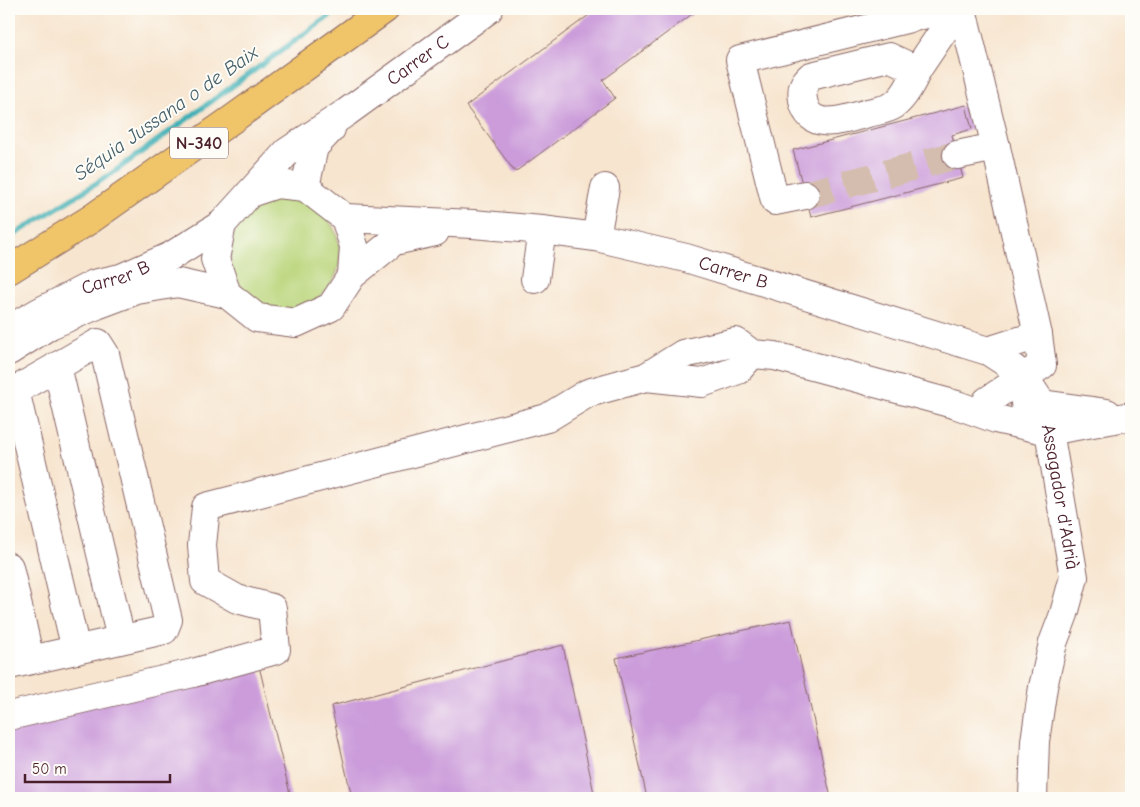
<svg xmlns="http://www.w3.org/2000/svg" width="1140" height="807" viewBox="0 0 1140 807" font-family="'Comic Neue',sans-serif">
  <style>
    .green { fill: #bad57a; stroke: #827a52 }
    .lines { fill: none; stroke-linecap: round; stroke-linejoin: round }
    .stream { stroke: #3fb0b6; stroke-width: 5.5 }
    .building { fill: #cb9bda }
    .minor-tunnel { stroke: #d4bdae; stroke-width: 28; stroke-dasharray: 28 14; stroke-linecap: butt }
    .minor-casing { stroke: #876464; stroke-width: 30 }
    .highway-casing { stroke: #876464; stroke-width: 30 }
    .minor { stroke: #fff; stroke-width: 28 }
    .highway { stroke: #f0c469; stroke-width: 28 }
    .labels { text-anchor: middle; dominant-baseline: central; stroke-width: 4; stroke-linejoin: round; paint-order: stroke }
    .shield { fill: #fdfcf7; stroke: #806168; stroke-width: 1 }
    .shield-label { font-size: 18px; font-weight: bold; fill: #4a1f2b }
    .street-label { font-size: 19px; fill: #4a1f2b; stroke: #fdfcf7 }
    .water-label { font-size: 20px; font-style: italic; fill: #45606a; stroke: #fdfcf7 }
  </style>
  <rect width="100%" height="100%" fill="#fdfcf7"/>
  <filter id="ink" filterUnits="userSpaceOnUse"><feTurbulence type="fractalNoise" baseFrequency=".02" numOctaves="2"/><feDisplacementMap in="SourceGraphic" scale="10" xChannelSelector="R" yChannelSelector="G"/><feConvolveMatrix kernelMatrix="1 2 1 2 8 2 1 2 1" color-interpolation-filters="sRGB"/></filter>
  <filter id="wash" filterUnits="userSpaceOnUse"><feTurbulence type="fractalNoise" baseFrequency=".0096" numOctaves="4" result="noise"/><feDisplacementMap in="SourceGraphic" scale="20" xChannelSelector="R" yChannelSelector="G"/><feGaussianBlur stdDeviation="1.12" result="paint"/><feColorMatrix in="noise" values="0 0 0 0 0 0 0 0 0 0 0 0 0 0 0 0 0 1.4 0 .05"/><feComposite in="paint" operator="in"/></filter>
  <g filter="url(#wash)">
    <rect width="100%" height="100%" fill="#f7e5cf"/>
    <circle class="green" cx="285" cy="254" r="55"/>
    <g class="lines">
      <polyline class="stream" points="9,238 111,174 339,9"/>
    </g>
    <g id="blocks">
      <g class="building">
        <polygon points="597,9 699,9 603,80 615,98 515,172 466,106"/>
        <polygon points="966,105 972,129 952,135 963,178 811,217 793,150"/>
        <polygon points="791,620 831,798 647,798 616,658"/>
        <polygon points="563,645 595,798 352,798 331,706"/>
        <polygon points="258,662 291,798 9,798 9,722"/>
      </g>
    </g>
  </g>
  <g filter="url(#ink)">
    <use href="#blocks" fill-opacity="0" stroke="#876464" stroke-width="1"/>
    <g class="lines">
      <polyline class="minor-tunnel" points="805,195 957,155"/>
      <g class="minor-casing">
        <g id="minor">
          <polyline points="962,9 996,147 1038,335 1042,365 987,401"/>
          <path d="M889 57 917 70C913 81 904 98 894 105 887 110 875 111 868 113 845 119 809 134 803 100 801 89 803 83 811 76Z"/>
          <polyline points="917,70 958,9"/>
          <polyline points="957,155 996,147"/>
          <polyline points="305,187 314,147 331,129"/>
          <path id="s1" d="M250 193 287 152 347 112 489 9"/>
          <polyline points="805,195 775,201 740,60 947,9"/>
          <path id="s2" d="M345 218 473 224 542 230 596 237 686 258 988 351 1008 364 1024 377 1042 404 1049 431 1074 577 1064 614 1053 643 1043 687 1035 741 1033 798"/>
          <polyline points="596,237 605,188"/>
          <polyline points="352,275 354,246 345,218 305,187 277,184 250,193 222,224 215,259 227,294 257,318 296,323 331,307 352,275 394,241 435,232"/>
          <polyline points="535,279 542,230"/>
          <path id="s3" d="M9 329 41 311 94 284 121 278 171 256 222 224"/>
          <polyline points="9,351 50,325 97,305 137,290 178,283 227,294"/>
          <polyline points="988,351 1038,335"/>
          <polyline points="57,366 121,639"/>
          <polyline points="646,377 702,383 738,370 752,354"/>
          <polyline points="15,390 76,650"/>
          <polyline points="9,394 98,343 105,354 168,620 164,630 9,665"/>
          <polyline points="1025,403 1042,404 1107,413"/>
          <polyline points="9,567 30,660"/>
          <polyline points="9,716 193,673 276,650 272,608 237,599 205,581 202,545 206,507 547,418 588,393 646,377 683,354 736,342 752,354 775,356 957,405 996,419 1049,431 1131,416"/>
        </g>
      </g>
      <g class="highway-casing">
        <polyline id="highway" points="9,270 91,219 234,118 385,9"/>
      </g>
      <use href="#minor" class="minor"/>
      <use href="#highway" class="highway"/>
    </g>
  </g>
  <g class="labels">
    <rect class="shield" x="170" y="127.5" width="58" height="31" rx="4"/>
    <g class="shield-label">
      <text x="199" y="143">N-340</text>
    </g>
    <g class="street-label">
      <text stroke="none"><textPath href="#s1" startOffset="215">Carrer C</textPath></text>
      <text stroke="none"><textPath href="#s2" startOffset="394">Carrer B</textPath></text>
      <text stroke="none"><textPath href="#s3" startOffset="119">Carrer B</textPath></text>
      <text stroke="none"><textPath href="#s2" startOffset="832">Assagador d'Adrià</textPath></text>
    </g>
    <g class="water-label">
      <text transform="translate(166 113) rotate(-35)">Séquia Jussana o de Baix</text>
    </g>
  </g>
  <rect width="1140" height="807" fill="none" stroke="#fdfcf7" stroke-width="30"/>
  <path d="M25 774v8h145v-8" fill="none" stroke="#4a1f2b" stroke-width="2.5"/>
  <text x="32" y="774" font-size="15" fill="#4a1f2b" stroke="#fdfcf7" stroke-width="4" paint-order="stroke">50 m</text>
</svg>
